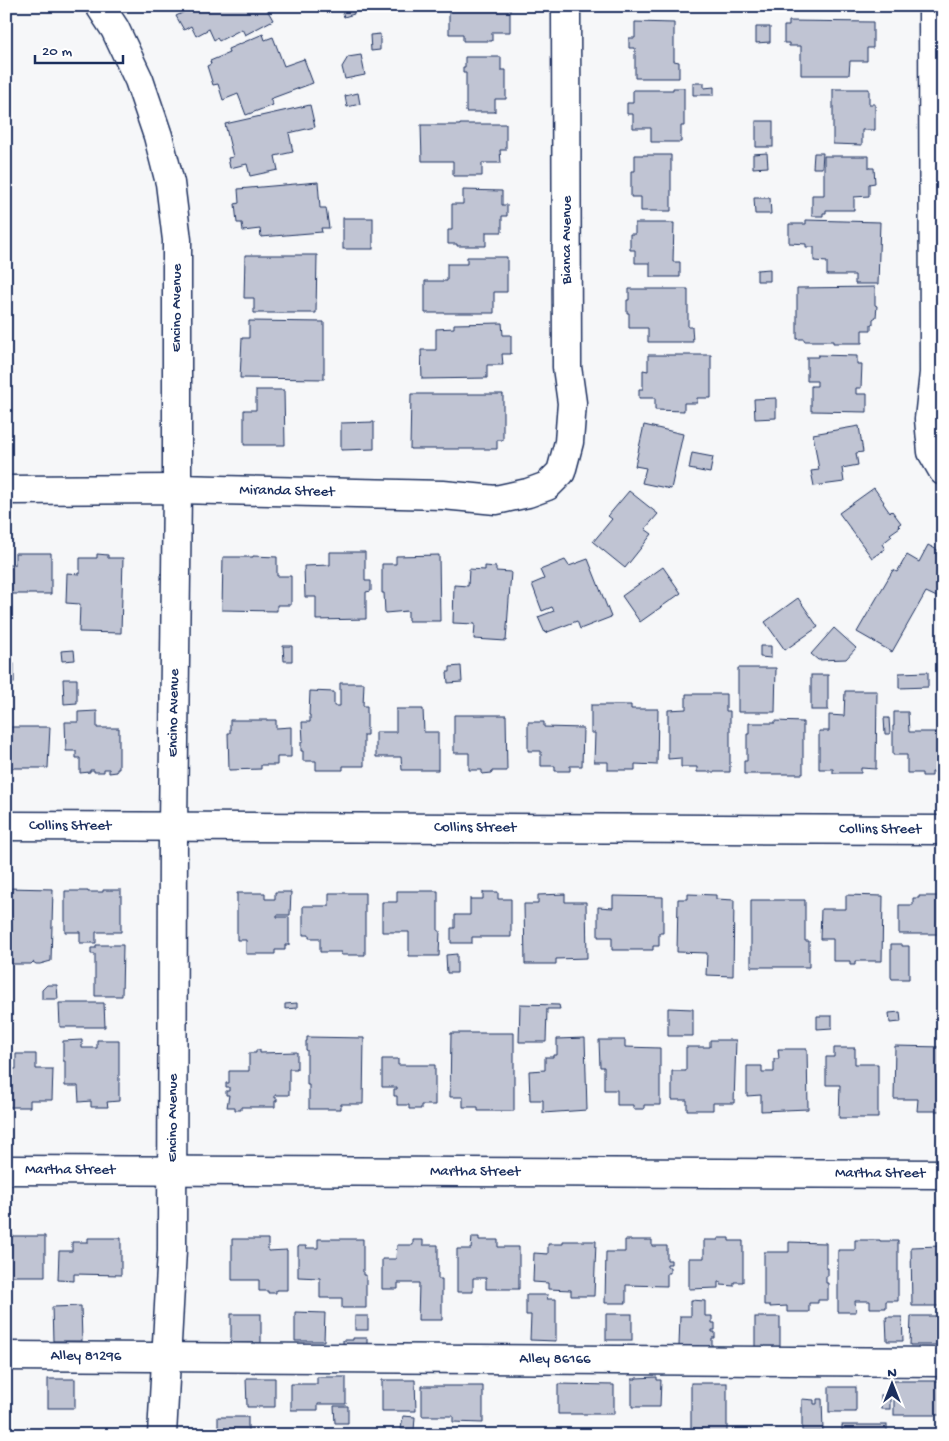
<svg xmlns="http://www.w3.org/2000/svg" width="949" height="1441" viewBox="0 0 949 1441" font-family="'Gochi Hand',sans-serif">
  <style>
    .building { fill: #c0c4d3; stroke: #1b2f5e }
    .lines { fill: none; stroke-linecap: round; stroke-linejoin: round }
    .minor-casing { stroke: #1b2f5e; stroke-width: 31 }
    .minor { stroke: #fff; stroke-width: 28 }
    .labels { text-anchor: middle; dominant-baseline: central; stroke-width: 4.5; stroke-linejoin: round; paint-order: stroke }
    .street-label { font-size: 15px; fill: #1b2f5e; stroke: #fff }
  </style>
  <rect width="100%" height="100%" fill="#f6f7f9"/>
  <filter id="ink" filterUnits="userSpaceOnUse"><feTurbulence type="fractalNoise" baseFrequency=".02" numOctaves="2"/><feDisplacementMap in="SourceGraphic" scale="10" xChannelSelector="R" yChannelSelector="G"/><feConvolveMatrix kernelMatrix="1 2 1 2 8 2 1 2 1" color-interpolation-filters="sRGB"/></filter>
  <g filter="url(#ink)">
    <g class="building">
      <polygon points="181,6 265,6 273,20 245,35 242,29 219,41 217,38 214,40 209,29 196,36 191,26 184,30 176,16 184,12"/>
      <polygon points="343,6 351,6 354,14 344,17 341,8"/>
      <polygon points="449,6 510,6 510,32 492,32 492,41 463,41 463,34 449,34"/>
      <polygon points="641,6 670,6 670,10 641,11"/>
      <rect x="824" y="6" width="30" height="5"/>
      <polygon points="789,21 873,22 873,48 867,48 867,61 850,61 849,75 801,75 801,46 789,46 789,43 784,43 784,26 789,26"/>
      <polygon points="635,22 674,23 674,61 679,62 679,78 635,78 635,48 629,48 629,38 635,38"/>
      <polygon points="756,27 770,27 770,42 756,43"/>
      <polygon points="263,34 265,40 273,37 284,66 304,59 313,83 270,99 273,105 246,115 238,94 223,100 218,84 213,85 207,66 211,64 210,61 229,53 228,49"/>
      <polygon points="380,34 380,50 371,51 370,35"/>
      <polygon points="361,55 365,75 345,79 342,67 348,57"/>
      <polygon points="465,57 501,57 501,70 506,70 506,99 495,99 495,112 466,112 466,73 463,73 463,67 465,67"/>
      <polygon points="693,83 704,83 704,88 714,87 714,95 693,95"/>
      <polygon points="673,88 684,88 684,126 681,126 681,142 651,142 651,128 633,128 633,114 627,114 627,103 633,103 633,90 673,90"/>
      <polygon points="833,89 869,89 869,104 875,104 875,130 862,130 862,145 833,144"/>
      <polygon points="358,93 360,104 347,107 345,96"/>
      <polygon points="310,105 315,127 289,133 293,152 275,156 278,170 250,176 247,164 230,168 228,158 233,157 225,124"/>
      <rect x="756" y="121" width="17" height="26"/>
      <polygon points="460,124 506,124 506,150 500,150 501,163 482,163 482,176 453,176 453,161 422,161 421,125 460,125"/>
      <polygon points="767,153 768,167 753,168 753,154"/>
      <polygon points="814,153 823,153 822,168 813,168"/>
      <polygon points="635,155 671,155 671,211 641,211 641,197 631,197 631,171 635,171"/>
      <polygon points="824,156 869,156 869,168 874,168 875,183 869,184 869,196 854,197 854,210 826,210 826,213 823,213 823,216 812,216 812,195 824,195"/>
      <polygon points="318,182 320,208 326,208 329,228 321,228 322,232 261,237 260,229 243,231 242,223 237,223 235,204 239,203 238,189"/>
      <polygon points="463,190 502,191 502,205 507,205 507,216 502,216 502,232 486,232 486,246 457,246 457,244 448,244 448,230 452,230 452,204 463,204"/>
      <polygon points="754,198 770,198 771,214 755,214"/>
      <rect x="343" y="218" width="30" height="31"/>
      <polygon points="806,220 880,222 878,284 855,284 855,275 827,275 827,262 814,261 814,247 806,247 806,244 789,243 789,224 806,224"/>
      <polygon points="635,223 674,223 673,262 680,262 680,277 650,277 650,263 635,263 635,250 630,250 630,234 635,234"/>
      <polygon points="245,255 317,255 316,313 254,313 254,298 244,298"/>
      <polygon points="467,257 507,257 507,292 494,292 494,313 425,313 425,281 447,281 447,264 467,264"/>
      <polygon points="770,269 770,281 757,281 757,270"/>
      <polygon points="875,287 875,305 877,306 876,317 873,319 873,324 871,324 871,330 862,330 862,343 833,343 833,341 804,341 804,339 797,339 797,288"/>
      <polygon points="629,289 688,289 688,327 692,327 693,342 648,342 648,328 629,328 629,313 627,313 627,300 629,300"/>
      <polygon points="249,321 324,322 324,379 240,378 242,338 249,338"/>
      <polygon points="502,323 503,335 511,335 511,354 502,354 503,365 487,365 487,378 422,379 421,350 436,350 436,329 454,328 454,324"/>
      <polygon points="648,355 711,355 711,398 697,398 697,403 684,403 684,411 655,410 655,398 639,398 639,389 643,389 643,370 648,371"/>
      <polygon points="818,355 857,356 857,364 862,364 861,388 856,388 856,394 867,394 867,412 811,411 811,386 817,386 817,381 807,381 807,357 818,357"/>
      <polygon points="256,390 284,390 285,445 244,445 244,410 256,410"/>
      <polygon points="411,394 503,394 503,440 497,440 497,449 410,449"/>
      <polygon points="776,398 776,418 755,419 754,399"/>
      <polygon points="374,422 374,449 341,450 341,423"/>
      <polygon points="644,425 683,434 671,489 642,483 646,468 635,466"/>
      <polygon points="859,426 863,452 856,453 858,465 842,468 844,482 814,486 811,471 819,470 813,434"/>
      <polygon points="692,453 713,457 710,473 689,469"/>
      <polygon points="874,488 884,502 883,503 890,513 892,511 901,523 898,525 900,527 890,534 892,536 882,544 885,549 872,558 839,513"/>
      <polygon points="629,491 658,514 645,529 652,534 625,568 593,542 612,519 608,516"/>
      <polygon points="928,545 943,553 943,600 926,592 892,652 857,632 893,570 897,572 907,555 919,562"/>
      <polygon points="330,552 365,552 365,581 371,581 371,591 366,592 366,619 316,620 316,597 305,597 304,566 330,565"/>
      <polygon points="15,553 51,553 51,594 6,594 6,565 15,565"/>
      <polygon points="97,554 108,555 108,558 123,558 121,633 79,632 80,604 66,603 67,573 80,574 80,558 97,558"/>
      <polygon points="439,555 440,621 408,621 408,611 385,613 384,593 382,593 382,564 396,564 396,556"/>
      <polygon points="253,556 277,557 277,576 291,576 291,605 277,605 277,611 222,610 223,557 253,557"/>
      <polygon points="588,559 611,617 580,629 577,621 545,633 538,617 554,611 552,607 542,611 532,584 544,579 540,570 565,560 569,566"/>
      <polygon points="485,566 496,567 496,571 511,572 506,641 474,639 475,624 453,623 454,585 468,586 469,569 485,570"/>
      <polygon points="663,567 681,593 640,622 622,596"/>
      <polygon points="798,598 818,627 785,650 765,622"/>
      <polygon points="834,628 856,648 846,659 818,660 811,654"/>
      <polygon points="283,646 292,646 292,661 284,661"/>
      <polygon points="760,646 771,646 771,658 760,657"/>
      <polygon points="74,650 75,660 62,661 61,651"/>
      <rect x="6" y="664" width="8" height="19"/>
      <polygon points="461,666 462,682 448,683 447,672 450,672 450,667"/>
      <polygon points="738,668 776,668 775,712 738,712"/>
      <polygon points="928,672 928,687 899,688 899,673"/>
      <rect x="811" y="675" width="17" height="35"/>
      <polygon points="63,679 77,679 77,703 64,704"/>
      <polygon points="340,683 364,683 363,706 367,706 367,735 364,735 364,766 343,766 343,770 316,770 316,761 303,761 303,751 301,751 301,742 303,742 302,722 310,722 310,715 309,715 310,691 334,692 334,706 340,706"/>
      <polygon points="845,691 877,691 876,769 861,768 861,773 833,773 833,769 819,769 819,731 829,731 829,715 844,716"/>
      <polygon points="686,694 726,694 726,711 730,711 730,772 697,772 697,767 681,767 681,758 668,759 668,710 686,709"/>
      <polygon points="591,705 631,705 631,709 658,709 657,765 635,764 635,770 608,770 608,762 594,762 595,733 591,733"/>
      <polygon points="396,709 423,709 424,732 438,732 438,770 402,770 401,757 376,757 376,732 396,732"/>
      <polygon points="97,711 97,728 119,728 119,769 117,769 117,772 109,773 109,769 104,769 104,772 94,772 94,770 90,770 90,772 80,773 80,758 76,758 76,751 66,751 65,722 78,722 78,712"/>
      <polygon points="894,712 908,712 909,732 943,732 943,772 932,772 932,776 922,776 922,773 907,773 907,755 893,755 893,726 894,726"/>
      <polygon points="454,715 506,715 507,771 492,771 492,773 482,774 482,770 469,770 469,753 454,753"/>
      <polygon points="884,718 889,718 890,734 885,734"/>
      <polygon points="230,720 276,720 276,728 291,727 291,757 277,757 277,765 261,765 261,769 229,770 228,733 230,733"/>
      <polygon points="775,721 803,722 803,774 744,774 744,761 747,761 747,734 749,734 749,723 775,723"/>
      <polygon points="528,722 544,722 544,727 583,728 582,766 570,766 570,771 555,771 555,766 541,766 541,751 528,751"/>
      <polygon points="6,727 50,727 48,768 8,768 8,757 6,757"/>
      <polygon points="6,888 53,889 51,961 40,964 36,964 33,962 31,964 6,964"/>
      <polygon points="103,890 121,890 121,932 96,932 96,943 80,943 80,932 65,932 65,891 88,891 88,892 103,892"/>
      <polygon points="397,891 438,891 438,931 440,931 439,956 409,956 409,932 382,932 382,902 397,902"/>
      <polygon points="275,892 291,892 290,915 277,915 277,917 289,917 289,945 285,945 285,950 275,950 275,954 246,954 246,940 237,940 237,893 265,893 265,899 275,899"/>
      <polygon points="483,892 498,892 498,899 511,899 511,937 472,937 472,943 451,943 451,928 455,928 455,915 470,915 470,899 483,899"/>
      <polygon points="329,893 365,893 365,955 341,955 341,952 320,952 320,938 309,938 309,935 303,935 303,906 329,906"/>
      <polygon points="565,894 565,902 586,902 587,958 556,959 556,964 525,964 524,904 538,904 538,895"/>
      <polygon points="688,894 716,895 716,899 734,900 733,976 706,975 707,953 677,952 678,899 688,899"/>
      <polygon points="846,895 883,896 882,961 855,961 855,965 850,965 850,961 833,961 833,939 820,939 821,909 846,909"/>
      <polygon points="613,896 663,897 663,933 659,933 659,946 653,946 653,950 612,950 612,937 598,937 598,907 613,908"/>
      <polygon points="919,896 943,896 943,934 899,934 899,905 913,905 913,898 919,898"/>
      <polygon points="751,900 805,900 805,941 809,941 809,967 751,967"/>
      <polygon points="891,944 902,944 902,946 909,946 909,979 892,979 891,977"/>
      <polygon points="96,945 123,945 122,996 95,996 95,954 91,954 91,948 96,948"/>
      <polygon points="457,954 457,973 447,973 446,955"/>
      <polygon points="47,985 57,985 58,999 42,999 42,990"/>
      <polygon points="59,1003 104,1003 105,1027 60,1027"/>
      <polygon points="297,1003 297,1008 285,1009 285,1004"/>
      <polygon points="520,1004 559,1005 560,1009 547,1009 546,1042 519,1042"/>
      <polygon points="668,1008 693,1009 693,1036 668,1036"/>
      <polygon points="900,1012 901,1022 890,1023 889,1013"/>
      <polygon points="817,1016 832,1016 832,1028 817,1029"/>
      <polygon points="451,1033 514,1033 514,1111 478,1111 478,1107 463,1107 463,1097 450,1097"/>
      <polygon points="307,1037 364,1038 363,1104 341,1104 341,1109 309,1109 309,1085 307,1085 307,1050 306,1050 306,1041 307,1041"/>
      <polygon points="585,1038 587,1110 543,1113 543,1100 530,1100 529,1071 545,1070 545,1057 553,1057 553,1055 557,1055 557,1039"/>
      <polygon points="82,1040 82,1048 97,1048 97,1040 119,1040 119,1101 107,1102 108,1107 91,1107 91,1101 79,1102 78,1086 65,1086 65,1061 63,1061 63,1041"/>
      <polygon points="599,1040 625,1040 625,1047 660,1048 660,1105 644,1105 644,1109 633,1109 633,1105 617,1105 617,1090 604,1090 604,1067 600,1067"/>
      <polygon points="710,1040 736,1040 734,1103 713,1103 713,1110 687,1110 687,1100 672,1100 672,1071 686,1071 686,1047 710,1047"/>
      <polygon points="895,1046 943,1047 943,1111 917,1111 918,1099 894,1099"/>
      <polygon points="834,1048 855,1048 855,1064 878,1064 878,1118 839,1118 840,1085 826,1085 826,1057 834,1057"/>
      <polygon points="778,1049 807,1049 808,1109 761,1111 761,1095 747,1096 747,1066 762,1066 762,1072 774,1072 774,1059 779,1059"/>
      <polygon points="256,1050 260,1050 260,1053 297,1052 297,1069 289,1069 289,1095 275,1095 275,1098 277,1098 277,1101 275,1101 275,1107 241,1107 241,1110 235,1110 235,1107 227,1107 229,1095 226,1095 226,1091 229,1091 229,1087 226,1087 226,1083 229,1083 229,1071 249,1071 249,1053 256,1053"/>
      <polygon points="16,1054 36,1054 36,1069 53,1069 52,1100 30,1100 30,1107 6,1107 6,1069 16,1069"/>
      <polygon points="382,1059 398,1059 398,1065 435,1065 435,1105 421,1105 421,1109 409,1109 409,1105 397,1105 397,1096 394,1096 394,1089 397,1089 397,1087 382,1087"/>
      <polygon points="10,1236 45,1236 45,1276 6,1276 6,1249 10,1249"/>
      <polygon points="472,1237 479,1237 479,1240 498,1240 498,1247 519,1247 519,1289 486,1289 486,1278 473,1278 473,1292 457,1292 457,1249 471,1249"/>
      <polygon points="88,1238 121,1238 121,1275 74,1274 74,1281 58,1280 59,1251 72,1251 72,1242 88,1242"/>
      <polygon points="718,1238 729,1238 729,1241 743,1241 743,1282 734,1282 734,1286 721,1285 721,1282 718,1282 718,1288 689,1289 689,1258 704,1258 704,1240 718,1240"/>
      <polygon points="232,1239 268,1239 268,1251 287,1250 287,1290 276,1290 276,1293 268,1293 268,1291 259,1291 259,1280 232,1280"/>
      <polygon points="318,1239 363,1239 363,1275 366,1275 366,1308 342,1308 342,1298 320,1298 320,1278 298,1277 298,1246 306,1246 306,1248 318,1248"/>
      <polygon points="413,1240 423,1240 423,1245 438,1245 438,1279 442,1279 442,1320 418,1320 419,1283 398,1283 398,1289 382,1289 382,1259 396,1259 397,1245 413,1245"/>
      <polygon points="625,1240 652,1240 652,1246 667,1246 667,1260 671,1260 671,1264 667,1264 667,1267 670,1267 670,1273 667,1273 667,1286 626,1285 626,1303 605,1303 606,1252 625,1252"/>
      <polygon points="855,1240 880,1240 880,1241 898,1241 898,1301 886,1301 886,1308 870,1308 870,1301 855,1301 856,1312 838,1312 838,1250 855,1250"/>
      <polygon points="563,1241 596,1241 594,1296 571,1296 571,1290 548,1289 548,1283 533,1282 534,1253 548,1254 548,1244 563,1244"/>
      <polygon points="940,1241 943,1241 943,1306 912,1306 911,1247 940,1246"/>
      <polygon points="789,1242 826,1243 826,1268 828,1268 828,1276 826,1276 826,1283 828,1283 828,1300 818,1300 818,1303 809,1303 809,1312 787,1312 787,1306 770,1307 770,1305 764,1305 764,1252 789,1252"/>
      <polygon points="526,1295 548,1295 547,1299 556,1299 556,1341 530,1340 531,1315 526,1315"/>
      <polygon points="691,1300 705,1301 705,1316 712,1316 712,1323 715,1323 715,1330 712,1330 712,1332 715,1332 715,1338 712,1338 712,1347 679,1346 680,1316 691,1316"/>
      <polygon points="81,1306 82,1341 53,1341 52,1307"/>
      <polygon points="295,1312 325,1313 324,1341 295,1341"/>
      <rect x="231" y="1314" width="30" height="29"/>
      <rect x="606" y="1314" width="26" height="26"/>
      <rect x="355" y="1316" width="13" height="14"/>
      <polygon points="911,1316 943,1316 943,1345 910,1345"/>
      <rect x="755" y="1317" width="25" height="31"/>
      <polygon points="886,1317 902,1317 903,1341 887,1341"/>
      <polygon points="353,1338 367,1338 367,1346 343,1346 343,1340 353,1340"/>
      <polygon points="317,1377 346,1377 346,1404 318,1404 318,1410 291,1410 291,1384 317,1384"/>
      <polygon points="657,1377 657,1380 661,1380 660,1407 632,1407 632,1379 636,1379 636,1378"/>
      <polygon points="246,1378 275,1378 275,1407 247,1407"/>
      <rect x="48" y="1379" width="27" height="29"/>
      <polygon points="382,1380 415,1380 416,1411 382,1411"/>
      <rect x="894" y="1381" width="49" height="34"/>
      <rect x="691" y="1383" width="36" height="52"/>
      <polygon points="558,1384 614,1385 614,1414 558,1414"/>
      <polygon points="422,1386 483,1386 483,1423 453,1422 453,1416 422,1416"/>
      <rect x="829" y="1387" width="27" height="25"/>
      <rect x="881" y="1395" width="9" height="14"/>
      <polygon points="802,1399 814,1400 814,1404 817,1404 817,1399 822,1399 823,1431 802,1431"/>
      <polygon points="334,1406 348,1406 348,1423 335,1423"/>
      <polygon points="403,1416 415,1417 414,1431 401,1429"/>
      <rect x="218" y="1417" width="30" height="18"/>
      <rect x="842" y="1425" width="45" height="10"/>
    </g>
    <g class="lines">
      <g class="minor-casing">
        <g id="minor">
          <polyline points="100,6 115,29 139,80 158,136 170,183 177,240 177,489 173,826 172,1250 162,1435"/>
          <polyline points="933,6 934,373 929,419 932,452 943,471"/>
          <path id="s1" d="M6 490 177 489 443 495 496 500 528 493 547 486 561 472 569 442 572 403 567 367 566 6"/>
          <path id="s2" d="M6 826 943 830"/>
          <path id="s3" d="M6 1170 943 1174"/>
          <path id="s4" d="M6 1356 943 1362"/>
        </g>
      </g>
      <use href="#minor" class="minor"/>
    </g>
  </g>
  <g class="labels">
    <g class="street-label">
      <text transform="translate(567 240) rotate(-90)">Bianca Avenue</text>
      <text transform="translate(177 308) rotate(-90)">Encino Avenue</text>
      <text stroke="none"><textPath href="#s1" startOffset="281">Miranda Street</textPath></text>
      <text transform="translate(174 713) rotate(-89)">Encino Avenue</text>
      <text stroke="none"><textPath href="#s2" startOffset="64">Collins Street</textPath></text>
      <text stroke="none"><textPath href="#s2" startOffset="469">Collins Street</textPath></text>
      <text stroke="none"><textPath href="#s2" startOffset="874">Collins Street</textPath></text>
      <text transform="translate(173 1118) rotate(-90)">Encino Avenue</text>
      <text stroke="none"><textPath href="#s3" startOffset="64">Martha Street</textPath></text>
      <text stroke="none"><textPath href="#s3" startOffset="469">Martha Street</textPath></text>
      <text stroke="none"><textPath href="#s3" startOffset="874">Martha Street</textPath></text>
      <text stroke="none"><textPath href="#s4" startOffset="80">Alley 81296</textPath></text>
      <text stroke="none"><textPath href="#s4" startOffset="549">Alley 86166</textPath></text>
    </g>
  </g>
  <rect width="949" height="1441" fill="none" stroke="#fff" stroke-width="25"/>
  <rect x="12" y="12" width="924" height="1416" fill="none" stroke="#1b2f5e" stroke-width="2" filter="url(#ink)"/>
  <g transform="translate(892 1384)" stroke="#ffffff" stroke-width="4" paint-order="stroke">
  <path d="M0-4L9 19L0 12L-9 19Z" fill="#1b2f5e"/>
  <text y="-8" font-size="14" font-weight="bold" text-anchor="middle" fill="#1b2f5e">N</text>
  </g>
  <path d="M35 55v8h88v-8" fill="none" stroke="#1b2f5e" stroke-width="2.5"/>
  <text x="42" y="55" font-size="15" fill="#1b2f5e" stroke="#ffffff" stroke-width="4" paint-order="stroke">20 m</text>
</svg>
